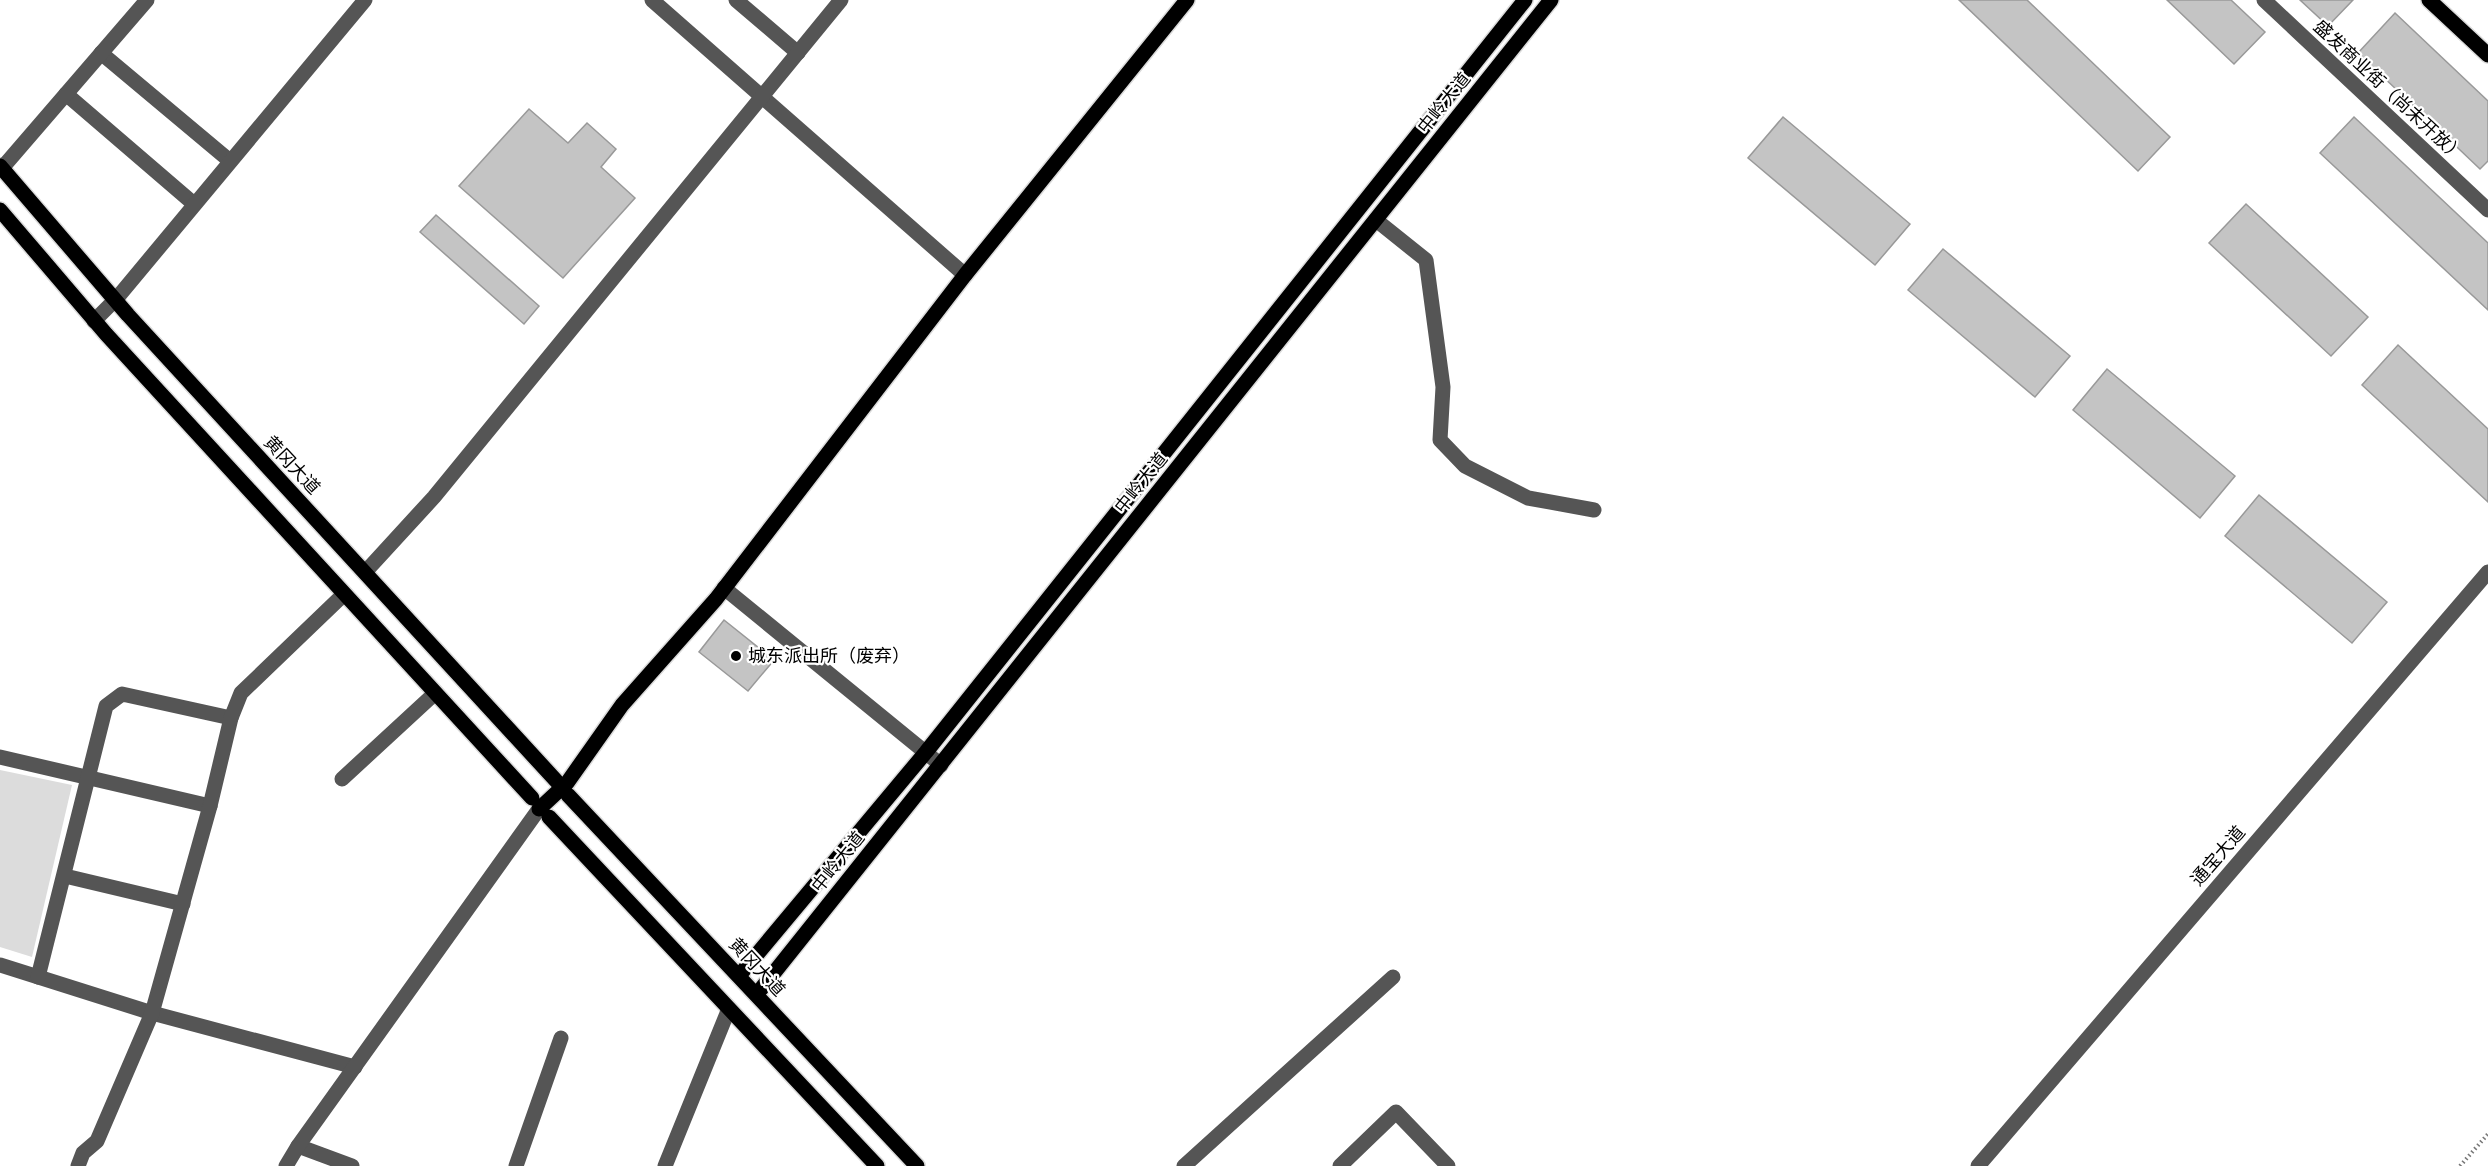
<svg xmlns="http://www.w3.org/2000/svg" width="2488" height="1166" viewBox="0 0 2488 1166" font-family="Rubik,'Noto Sans SC',sans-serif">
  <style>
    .green { fill: #dcdcdc }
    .building { fill: #c4c4c4; stroke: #999; stroke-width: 1.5 }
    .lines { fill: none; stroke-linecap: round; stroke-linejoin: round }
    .major-casing { stroke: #dbdbdb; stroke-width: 18 }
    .path { stroke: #777; stroke-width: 4; stroke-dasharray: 1.5 3; stroke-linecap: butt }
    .minor { stroke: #555; stroke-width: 15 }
    .major { stroke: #000; stroke-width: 15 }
    .poi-dot { fill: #000; stroke: #fff; stroke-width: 2 }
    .labels { text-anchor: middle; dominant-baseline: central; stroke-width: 4.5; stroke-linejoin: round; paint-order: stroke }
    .street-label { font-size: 18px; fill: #000; stroke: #fff }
    .poi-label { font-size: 18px; fill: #000; stroke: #fff; text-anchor: start }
  </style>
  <rect width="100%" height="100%" fill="#fff"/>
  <!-- green -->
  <polygon class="green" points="0,770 72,785 32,957 0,947"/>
  <!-- building -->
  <g class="building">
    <polygon points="1959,0 2027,0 2170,137 2138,171"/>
    <polygon points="2167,0 2231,0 2265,32 2234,64"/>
    <polygon points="2300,0 2353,0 2328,26"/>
    <polygon points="2395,13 2488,101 2488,161 2480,169 2358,53"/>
    <polygon points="529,109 568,143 587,123 616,149 601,167 635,198 563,278 459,186"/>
    <polygon points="1783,117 1910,224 1875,265 1748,158"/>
    <polygon points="2354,117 2488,243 2488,310 2320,153"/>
    <polygon points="2246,204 2368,317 2331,356 2209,243"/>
    <polygon points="436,215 539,306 524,324 420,232"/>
    <polygon points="1943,249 2070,356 2035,397 1908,290"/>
    <polygon points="2398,345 2488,429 2488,502 2362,385"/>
    <polygon points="2107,369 2235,476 2200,518 2073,410"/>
    <polygon points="2259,495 2387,602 2352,643 2225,536"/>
    <polygon points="724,620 774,660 748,691 699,652"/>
  </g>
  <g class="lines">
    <!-- major casing -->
    <g class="major-casing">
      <g id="major">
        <polyline points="2429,0 2488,55"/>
        <polyline points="0,166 128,315 560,785"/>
        <polyline points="0,210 106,334 532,798"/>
        <polyline points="568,795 917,1166"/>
        <polyline points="539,809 567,783 622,705 716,599 965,275 1187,0"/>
        <polyline points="549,817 877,1166"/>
        <polyline points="743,971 926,752 1525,0"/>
        <polyline points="761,989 1551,0"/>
      </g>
    </g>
    <!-- path -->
    <polyline class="path" points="2460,1166 2488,1134"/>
    <!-- minor -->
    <g class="minor">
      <polyline points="652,0 965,275"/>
      <polyline points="736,0 798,53"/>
      <polyline points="2264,0 2488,210"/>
      <polyline points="101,53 230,161"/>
      <polyline points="66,94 194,204"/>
      <polyline points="3,167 147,0"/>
      <polyline points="1376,220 1426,260 1443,387 1440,440 1465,466 1528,498 1594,510"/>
      <polyline points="94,321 117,298 365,0"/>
      <polyline points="368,569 434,497 841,0"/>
      <polyline points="724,588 941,765"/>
      <polyline points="0,757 210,806"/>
      <polyline points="342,779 432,696"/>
      <polyline points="65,876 183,904"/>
      <polyline points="0,965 152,1013 355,1067"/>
      <polyline points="38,977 106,706 122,694 231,718"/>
      <polyline points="298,1146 352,1166"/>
      <polyline points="78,1166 83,1153 97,1141 152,1013 210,806 231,718 241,693 341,597"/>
      <polyline points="286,1166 298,1146 539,809"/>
      <polyline points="516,1166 561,1038"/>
      <polyline points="665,1166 728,1011"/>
      <polyline points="1184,1166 1393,977"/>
      <polyline points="1340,1166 1396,1112 1448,1166"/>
      <polyline points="1978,1166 2488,572"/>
    </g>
    <!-- major -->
    <use href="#major" class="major"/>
  </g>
  <!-- markers -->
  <circle class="poi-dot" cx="736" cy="656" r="6"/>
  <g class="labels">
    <!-- street labels -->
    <g class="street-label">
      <text transform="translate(2389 91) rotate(43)">盛发商业街（尚未开放）</text>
      <text transform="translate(1444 103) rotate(-51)">中岭大道</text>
      <text transform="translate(292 465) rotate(47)">黄冈大道</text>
      <text transform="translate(1141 483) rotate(-51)">中岭大道</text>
      <text transform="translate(2218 856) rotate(-49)">通宝大道</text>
      <text transform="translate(838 862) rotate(-51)">中岭大道</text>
      <text transform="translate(757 967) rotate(47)">黄冈大道</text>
    </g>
    <!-- poi labels -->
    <g class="poi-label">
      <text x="748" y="656">城东派出所（废弃）</text>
    </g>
  </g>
</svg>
